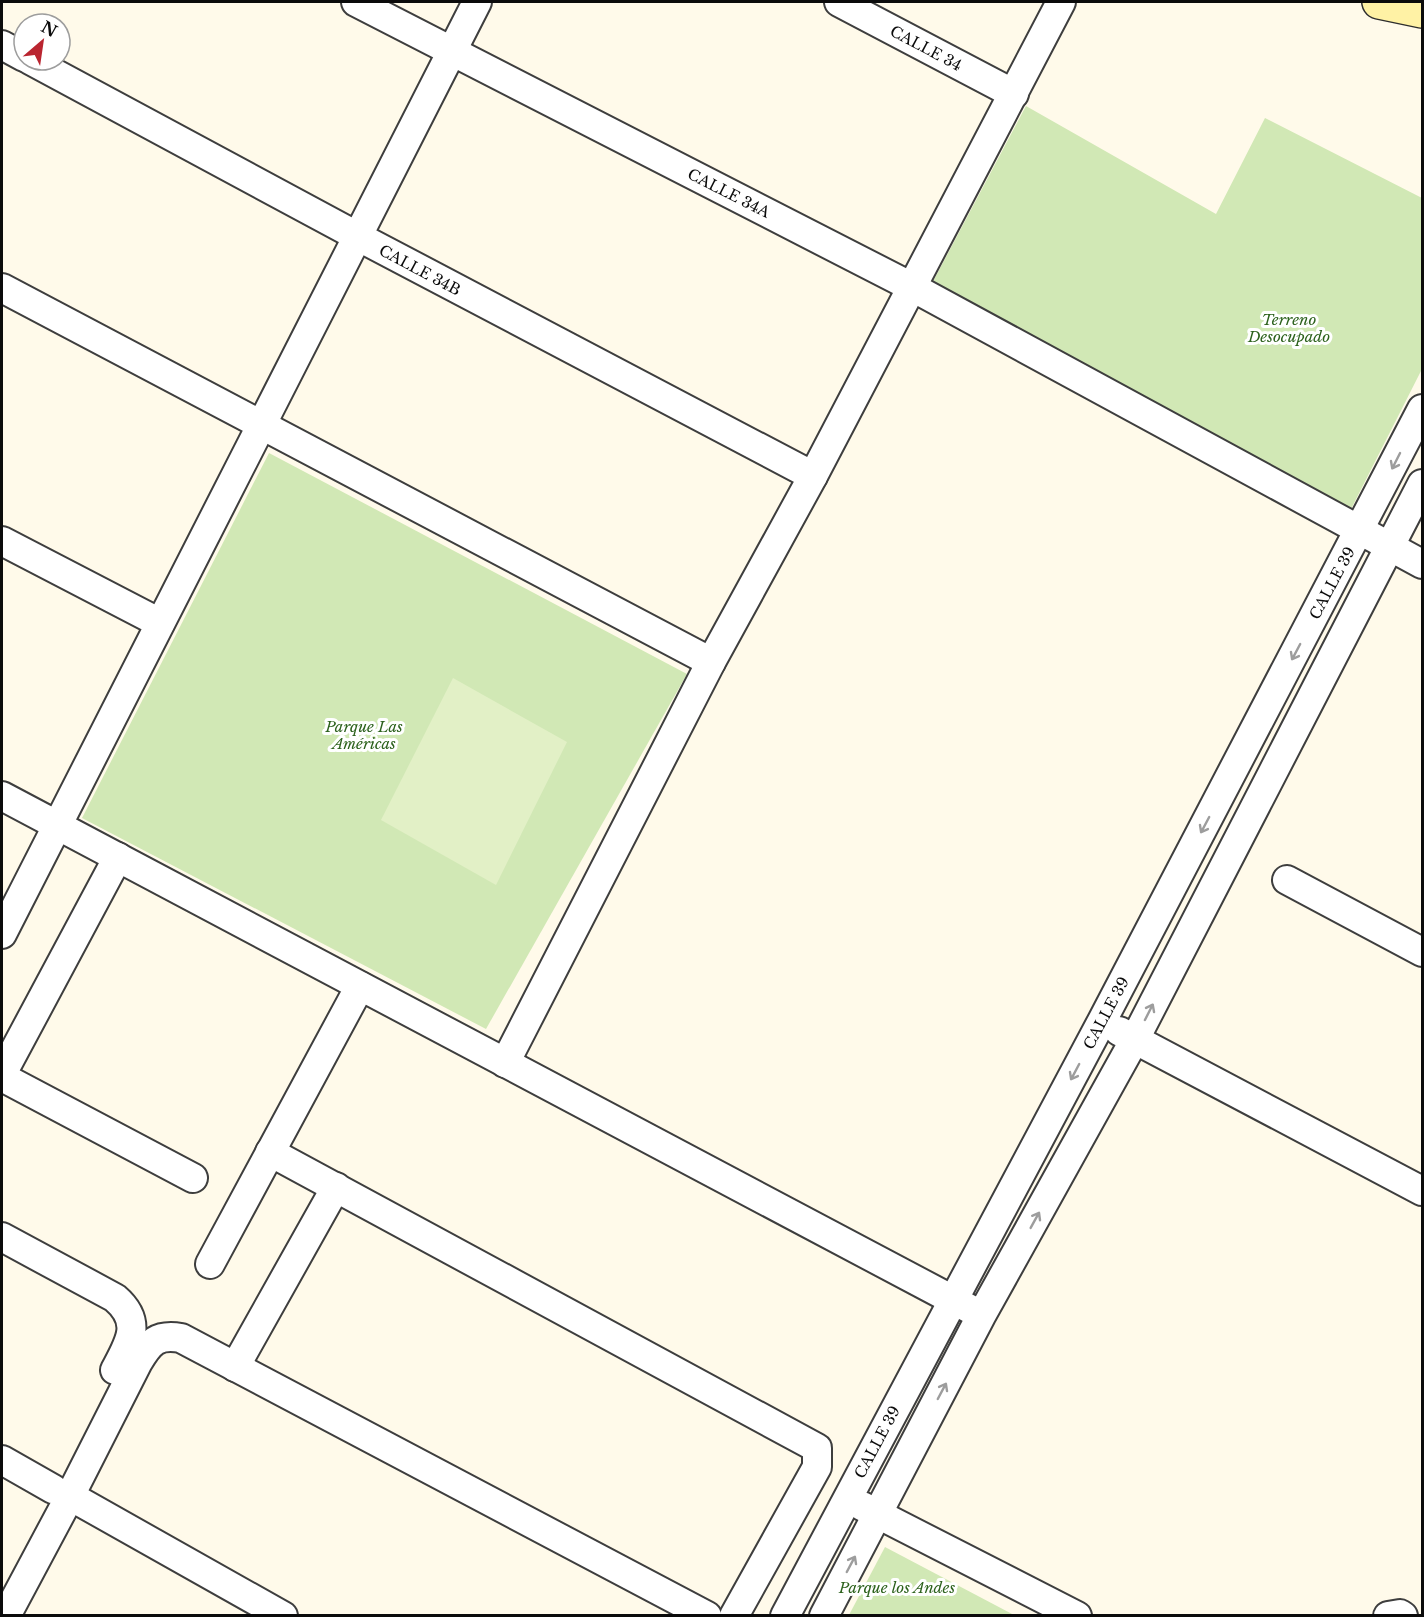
<svg xmlns="http://www.w3.org/2000/svg" width="1424" height="1617" viewBox="0 0 1424 1617" font-family="'Libre Baskerville',serif">
  <style>
    .green { fill: #d1e8b5 }
    .pitch { fill: #e2f0c6 }
    .lines { fill: none; stroke-linecap: round; stroke-linejoin: round }
    .street-casing { stroke: #3e3e3e; stroke-width: 32 }
    .secondary-casing { stroke: #2d2d2d; stroke-width: 36 }
    .street { stroke: #fff; stroke-width: 28 }
    .secondary { stroke: #fff2a5; stroke-width: 33 }
    .oneway { stroke: #9d9d9d }
    .labels { text-anchor: middle; dominant-baseline: central; stroke-width: 6; stroke-linejoin: round; paint-order: stroke }
    .street-label { font-size: 15px; fill: #0b0b0b; stroke: #fff }
    .park-label { font-size: 15px; font-style: italic; fill: #2d621d; stroke: #fff }
  </style>
  <rect width="100%" height="100%" fill="#fffaea"/>
  <!-- green -->
  <g class="green">
    <polygon points="1026,106 1216,214 1265,118 1422,198 1422,369 1349,513 929,289"/>
    <polygon points="269,453 687,674 486,1029 82,818"/>
    <polygon points="885,1547 1014,1615 849,1615"/>
  </g>
  <!-- pitch -->
  <polygon class="pitch" points="453,678 567,742 496,885 381,820"/>
  <g class="lines">
    <!-- street casing -->
    <g class="street-casing">
      <g id="street">
        <polyline points="356,2 912,287 1422,564"/>
        <polyline points="839,2 1014,94"/>
        <polyline points="2,45 24,57"/>
        <polyline points="30,60 357,236 813,476"/>
        <polyline points="2,288 711,662"/>
        <polyline points="2,541 160,623"/>
        <polyline points="2,796 970,1309"/>
        <polyline points="1287,880 1422,952"/>
        <polyline points="2,934 477,2"/>
        <polyline points="1119,1031 1422,1191"/>
        <polyline points="505,1063 711,662 813,476 1061,2"/>
        <polyline points="2,1074 118,857"/>
        <polyline points="2,1077 193,1178"/>
        <polyline points="270,1152 817,1448 817,1467 734,1616"/>
        <path d="M2,1237L115,1298C143,1322 130,1342 115,1370"/>
        <polyline points="210,1264 360,986"/>
        <polyline points="235,1367 336,1187"/>
        <polyline points="2,1460 53,1489"/>
        <polyline points="70,1496 283,1616"/>
        <polyline points="862,1506 1077,1616"/>
        <path d="M6,1616L70,1496L138,1362C150,1342 157,1334 181,1338L707,1616"/>
        <polyline points="785,1616 1102,1021 1422,409"/>
        <polyline points="824,1616 981,1316 1135,1039 1422,484"/>
        <polyline points="1388,1616 1400,1614 1403,1616"/>
      </g>
    </g>
    <!-- secondary casing -->
    <g class="secondary-casing">
      <polyline id="secondary" points="1379,2 1422,11"/>
    </g>
    <!-- street -->
    <use href="#street" class="street"/>
    <!-- secondary -->
    <use href="#secondary" class="secondary"/>
  </g>
  <!-- one-way arrows -->
  <defs><path id="oneway-shaft" d="M-6 0H5M1.5-3L5.5 0L1.5 3" fill="none" stroke-width="1.6" stroke-linecap="round" stroke-linejoin="round" transform="scale(1.5)"/></defs>
  <g class="oneway">
    <use href="#oneway-shaft" transform="translate(1396 461) rotate(117)"/>
    <use href="#oneway-shaft" transform="translate(1296 652) rotate(118)"/>
    <use href="#oneway-shaft" transform="translate(1205 825) rotate(118)"/>
    <use href="#oneway-shaft" transform="translate(1149 1012) rotate(-63)"/>
    <use href="#oneway-shaft" transform="translate(1075 1072) rotate(118)"/>
    <use href="#oneway-shaft" transform="translate(1035 1220) rotate(-61)"/>
    <use href="#oneway-shaft" transform="translate(942 1391) rotate(-62)"/>
    <use href="#oneway-shaft" transform="translate(851 1564) rotate(-62)"/>
  </g>
  <g class="labels">
    <!-- street labels -->
    <g class="street-label">
      <text transform="translate(926 48) rotate(28)">CALLE 34</text>
      <text transform="translate(729 193) rotate(27)">CALLE 34A</text>
      <text transform="translate(420 270) rotate(28)">CALLE 34B</text>
      <text transform="translate(1332 583) rotate(-62)">CALLE 39</text>
      <text transform="translate(1106 1013) rotate(-62)">CALLE 39</text>
      <text transform="translate(877 1442) rotate(-62)">CALLE 39</text>
    </g>
    <!-- park labels -->
    <g class="park-label">
      <text x="1289" y="319">Terreno<tspan x="1289" dy="17">Desocupado</tspan></text>
      <text x="364" y="726">Parque Las<tspan x="364" dy="17">Américas</tspan></text>
      <text x="897" y="1587">Parque los Andes</text>
    </g>
  </g>
  <!-- border -->
  <rect width="1424" height="1617" fill="none" stroke="#0b0b0b" stroke-width="6"/>
  <!-- north arrow -->
  <g transform="translate(42 42) rotate(29)"><circle r="28" fill="#ffffff" stroke="#9d9d9d" stroke-width="1.5"/>
  <path d="M0-4.5L10 22L0 15L-10 22Z" fill="#ba2530"/>
  <text y="-9" font-size="16" font-weight="bold" text-anchor="middle" fill="#0b0b0b">N</text>
  </g>
</svg>
